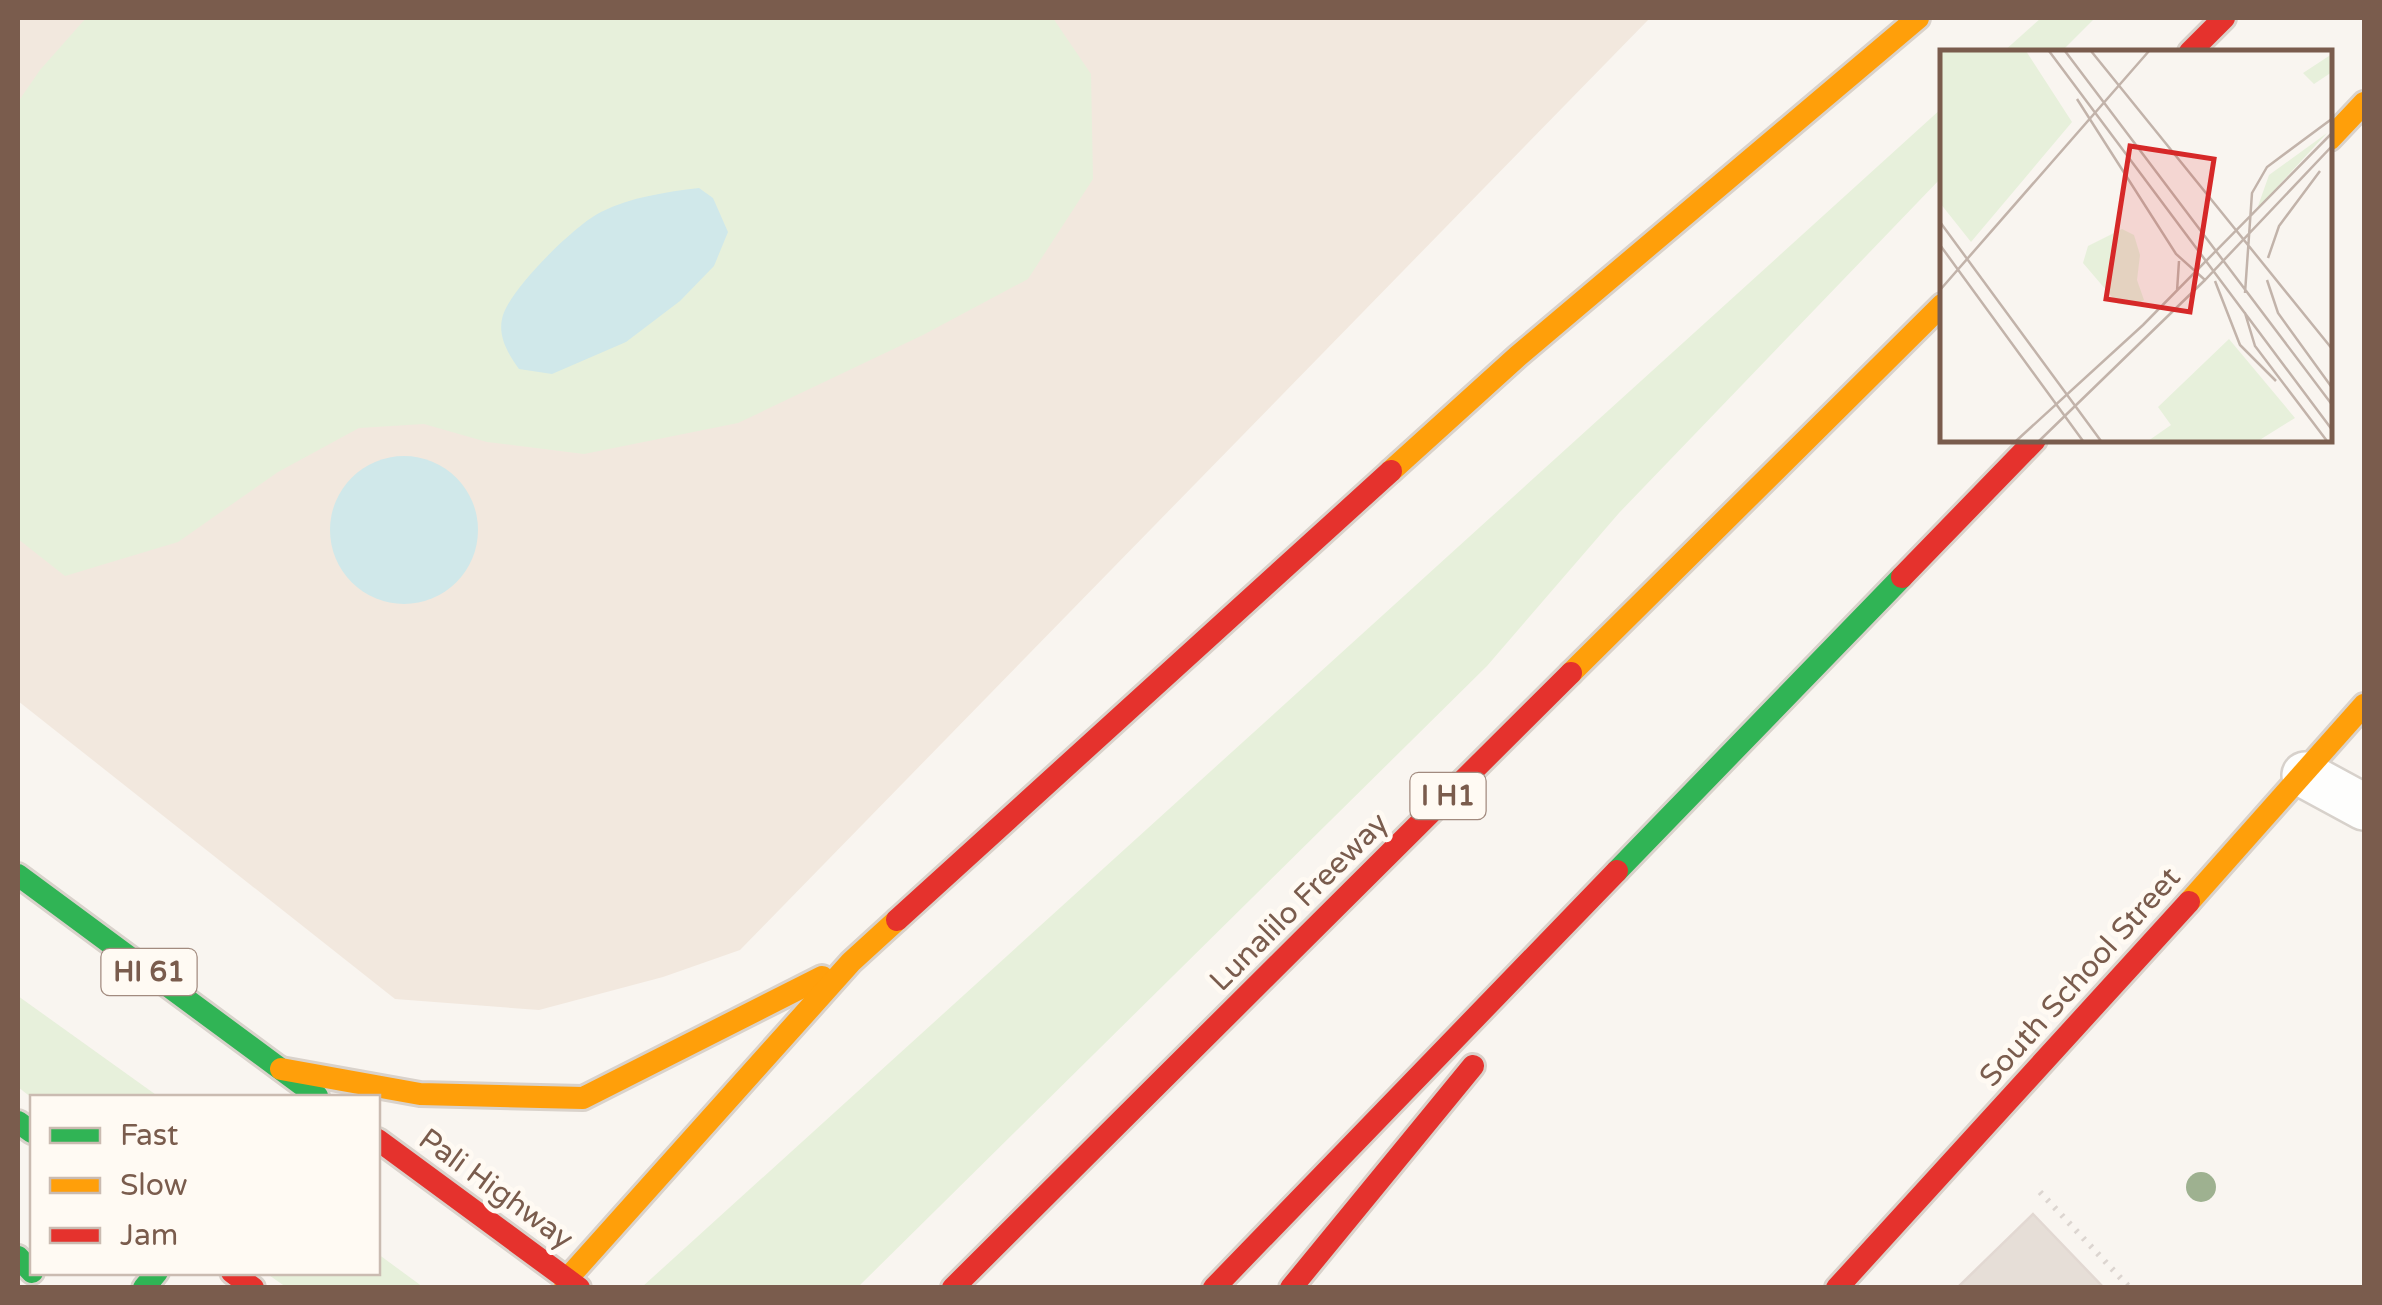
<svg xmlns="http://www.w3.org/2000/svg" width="2382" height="1305" viewBox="0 0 2382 1305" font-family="'Varela Round',sans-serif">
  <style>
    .residential { fill: #f2e8de }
    .green { fill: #e7f0db }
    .water { fill: #d0e8ea }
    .building { fill: #e6ded7; stroke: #e2d8d2; stroke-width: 2.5 }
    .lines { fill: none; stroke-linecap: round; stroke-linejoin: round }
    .lane-casing { stroke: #d7d1cb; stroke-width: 50 }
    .fast-casing { stroke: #d9d2cb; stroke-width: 28 }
    .slow-casing { stroke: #d9d2cb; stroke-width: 28 }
    .jam-casing { stroke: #d9d2cb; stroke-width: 28 }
    .path { stroke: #dcd5d0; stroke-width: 6; stroke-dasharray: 2.5 8; stroke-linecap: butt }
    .lane { stroke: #fefefd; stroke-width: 45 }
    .fast { stroke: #30b455; stroke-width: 22 }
    .slow { stroke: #ff9f0a; stroke-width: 22 }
    .jam { stroke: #e5322d; stroke-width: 22 }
    .tree { fill: #9eb190 }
    .labels { text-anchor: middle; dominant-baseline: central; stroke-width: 10; stroke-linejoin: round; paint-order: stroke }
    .shield { fill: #fffaf3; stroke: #a28b7f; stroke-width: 2.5 }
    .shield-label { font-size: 28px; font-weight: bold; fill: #7a5c4d }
    .street-label { font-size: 30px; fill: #7a5c4d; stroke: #fffaf3 }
    .inset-road { fill: none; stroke: #c2b3aa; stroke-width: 2.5 }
    .view { fill: #d62828; fill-opacity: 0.15; stroke: #d62828; stroke-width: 5 }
    .inset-edge { fill: none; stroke: #7a5c4d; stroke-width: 5 }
  </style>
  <rect width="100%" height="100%" fill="#f9f5f0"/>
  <!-- residential -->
  <polygon class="residential" points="18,18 1650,18 740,950 663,977 539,1010 395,999 18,701"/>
  <!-- green -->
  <g class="green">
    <polygon points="86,18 1053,18 1091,74 1093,179 1028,279 923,335 738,423 584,454 487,442 424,424 359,428 278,472 178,542 65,576 18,539 18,102 40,70"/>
    <polygon points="2041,18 2095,18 2061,52 2003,52"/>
    <polygon points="1942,108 1942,177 1619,513 1487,666 858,1287 642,1287"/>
    <polygon points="18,996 159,1097 32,1098 18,1087"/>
    <polygon points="378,1254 423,1287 286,1287 266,1273 378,1272"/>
  </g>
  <!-- water -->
  <g class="water">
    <path d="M699,188L713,198L728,232L714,266L680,301L626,342L552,374L519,369C509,355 498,338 502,319C507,291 576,224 601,212C631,197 666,192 699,188Z"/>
    <circle cx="404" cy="530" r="74"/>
  </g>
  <!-- building -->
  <polygon class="building" points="2033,1214 2104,1288 1957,1288"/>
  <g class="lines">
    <!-- lane casing -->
    <g class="lane-casing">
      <polyline id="lane" points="2305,775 2364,807"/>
    </g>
    <!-- fast casing -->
    <g class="fast-casing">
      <g id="fast">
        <polyline points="1617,871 1902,577"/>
        <polyline points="18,875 317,1096"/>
        <polyline points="18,1122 32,1132"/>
        <polyline points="18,1257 32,1272"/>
        <polyline points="144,1288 157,1272"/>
      </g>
    </g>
    <!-- slow casing -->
    <g class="slow-casing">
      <g id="slow">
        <polyline points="2330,139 2364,103"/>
        <polyline points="1391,471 1518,356 1918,18"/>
        <polyline points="1571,673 1942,305"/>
        <polyline points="2189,902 2364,705"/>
        <polyline points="281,1069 420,1094 583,1098 822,977"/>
        <polyline points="565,1288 567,1279 851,962 897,920"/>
      </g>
    </g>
    <!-- jam casing -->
    <g class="jam-casing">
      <g id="jam">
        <polyline points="2190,52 2224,18"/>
        <polyline points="1902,577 2035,440"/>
        <polyline points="897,920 1391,471"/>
        <polyline points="378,1140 579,1288"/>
        <polyline points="232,1272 253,1288"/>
        <polyline points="953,1288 1571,673"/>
        <polyline points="1214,1288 1617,871"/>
        <polyline points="1291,1288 1473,1066"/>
        <polyline points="1837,1288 2189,902"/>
      </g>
    </g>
    <!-- path -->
    <polyline class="path" points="2040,1192 2130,1288"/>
    <!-- lane -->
    <use href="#lane" class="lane"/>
    <!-- fast -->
    <use href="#fast" class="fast"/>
    <!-- slow -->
    <use href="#slow" class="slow"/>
    <!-- jam -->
    <use href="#jam" class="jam"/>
  </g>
  <!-- trees -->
  <circle class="tree" cx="2201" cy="1187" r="15"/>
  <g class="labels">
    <!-- shield labels -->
    <g class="shield">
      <rect x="1410.5" y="773" width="75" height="46" rx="8"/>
      <rect x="101.5" y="949" width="95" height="46" rx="8"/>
    </g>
    <g class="shield-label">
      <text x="1448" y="796">I H1</text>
      <text x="149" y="972">HI 61</text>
    </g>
    <!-- street labels -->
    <g class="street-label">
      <text transform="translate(1299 902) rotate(-45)">Lunalilo Freeway</text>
      <text transform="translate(2080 977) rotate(-48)">South School Street</text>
      <text transform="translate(496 1189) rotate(36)">Pali Highway</text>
    </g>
  </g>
  <!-- overview -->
  <g transform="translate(1940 50)">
    <rect width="392" height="392" fill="#f9f5f0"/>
    <path d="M0,1H86L132,72L31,192L0,153ZM392,4V22L374,34L363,23ZM387,83L317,159L329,125ZM182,179L194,185L200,205L197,230L204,250L195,256L178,254L143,213L148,196ZM289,289L355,368L318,391H208L231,375L218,357Z" fill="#e7f0db"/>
    <path class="inset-road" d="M109,1L393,381M125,1L393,356M151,1L393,300M137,49L236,204L265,230L393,95M0,172L161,391M0,195L143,391M328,208L339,176L380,121M327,230L338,263L393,339M275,231L300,295L336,331M0,240L209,1M237,241L239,211M305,243L312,143L327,117L393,68M305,263L315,296L387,391M76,391L203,275L393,82M99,391L265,230"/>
    <path class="view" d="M190,96L274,109L250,262L166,249Z"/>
    <rect width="392" height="392" class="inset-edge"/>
  </g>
  <!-- border -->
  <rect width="2382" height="1305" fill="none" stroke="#7a5c4d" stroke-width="40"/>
  <!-- legend -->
  <rect x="30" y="1095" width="350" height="180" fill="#fffaf3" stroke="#cabbb1" stroke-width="2.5"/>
  <rect x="50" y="1128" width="50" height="15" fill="#30b455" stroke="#cabbb1" stroke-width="2.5"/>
  <text x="120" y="1145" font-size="30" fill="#7a5c4d">Fast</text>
  <rect x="50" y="1178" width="50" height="15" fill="#ff9f0a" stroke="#cabbb1" stroke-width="2.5"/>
  <text x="120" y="1195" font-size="30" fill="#7a5c4d">Slow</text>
  <rect x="50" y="1228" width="50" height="15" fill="#e5322d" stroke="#cabbb1" stroke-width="2.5"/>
  <text x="120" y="1245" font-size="30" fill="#7a5c4d">Jam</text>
</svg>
